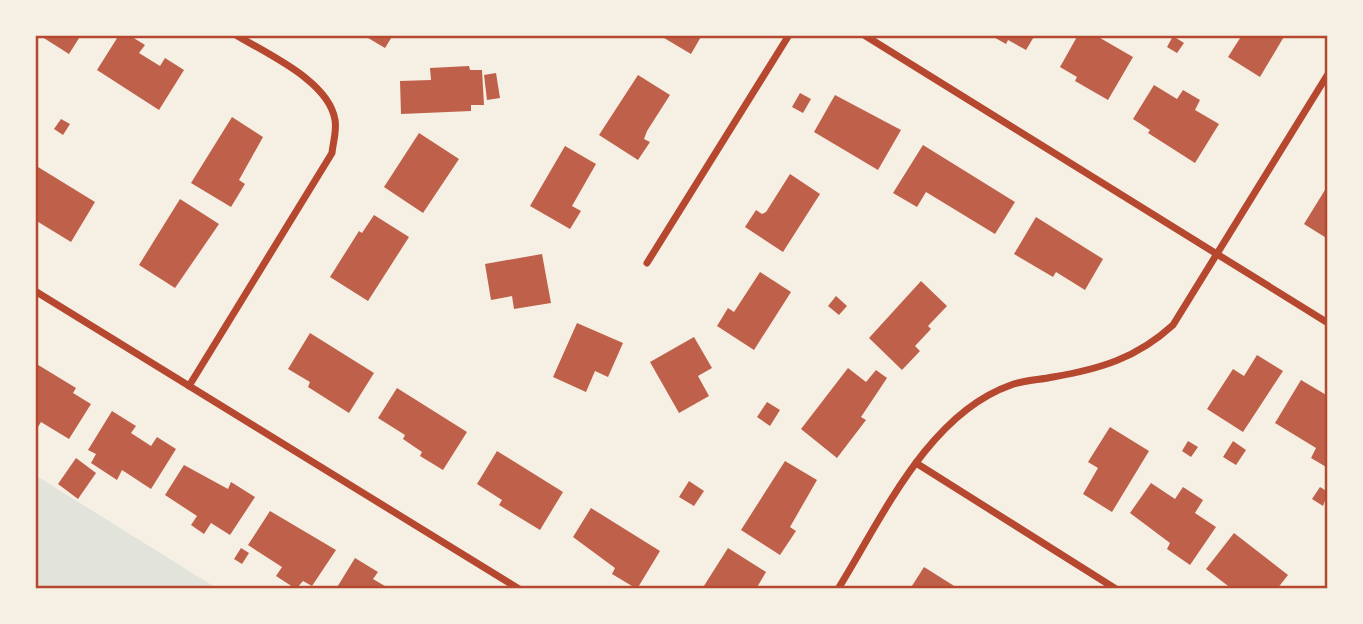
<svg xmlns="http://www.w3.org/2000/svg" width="1363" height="624" viewBox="0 0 1363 624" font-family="Helvetica,sans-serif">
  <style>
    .green { fill: #e2e4dc }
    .building { fill: #bf614a }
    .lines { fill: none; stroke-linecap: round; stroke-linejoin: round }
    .minor { stroke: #b5482f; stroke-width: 7 }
    .neatline { fill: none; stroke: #b5482f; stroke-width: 2.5 }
  </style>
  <rect width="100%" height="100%" fill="#f6efe4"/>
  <!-- green -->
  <polygon class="green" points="35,475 218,589 35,589"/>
  <!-- building -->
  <g class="building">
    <polygon points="39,35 81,35 69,54"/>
    <polygon points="119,35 129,35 145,45 139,53 160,66 165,58 184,70 159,110 97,70"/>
    <polygon points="363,35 393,35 385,48"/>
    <polygon points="659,35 702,35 691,54"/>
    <polygon points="990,35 1035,35 1026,50 1008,40 1006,44"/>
    <polygon points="1078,35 1086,38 1095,35 1133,57 1108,100 1075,81 1077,77 1060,67"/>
    <polygon points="1242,35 1285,35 1260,77 1228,57"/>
    <polygon points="1173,36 1184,43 1177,53 1167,47"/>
    <polygon points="469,66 470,70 482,70 484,105 471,105 471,111 401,114 400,81 431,80 430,68"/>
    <polygon points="496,73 500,98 487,100 484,75"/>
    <polygon points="638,75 670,95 647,131 644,139 650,142 638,160 599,135"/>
    <polygon points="1154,85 1177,99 1183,90 1200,100 1195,110 1219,124 1195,163 1148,133 1150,130 1133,119"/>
    <polygon points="800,93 811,99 803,113 792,107"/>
    <polygon points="835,95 901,130 878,170 814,132"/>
    <polygon points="232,117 263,137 239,180 245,184 231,207 191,183"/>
    <polygon points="61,119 70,124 63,135 54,129"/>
    <polygon points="419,133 459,159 423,213 384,187"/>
    <polygon points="923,145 1015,202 995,234 926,192 917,207 893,193"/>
    <polygon points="565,146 596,164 572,206 581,211 570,229 530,206"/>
    <polygon points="38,167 95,202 71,242 35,220 35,172"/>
    <polygon points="790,174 820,194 783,252 745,227 756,210 762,214 766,212"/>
    <polygon points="1328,185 1328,239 1304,224"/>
    <polygon points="180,199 219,224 175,288 139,265"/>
    <polygon points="374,215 409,237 368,301 330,277 359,231 362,233"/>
    <polygon points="1036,217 1103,259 1085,290 1056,272 1053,277 1014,254"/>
    <polygon points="542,254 551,303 514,309 512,296 491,300 485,264"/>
    <polygon points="760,272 791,292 754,350 717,326 728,308 734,312"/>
    <polygon points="921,281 947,306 928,326 931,329 915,346 920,351 902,370 869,338"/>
    <polygon points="836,296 847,306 839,315 828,306"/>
    <polygon points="577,323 623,343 608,377 595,371 586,392 553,377"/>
    <polygon points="310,333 374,373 349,413 308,387 310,382 288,369"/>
    <polygon points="694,337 712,368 698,376 709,396 679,413 650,362"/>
    <polygon points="1257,355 1283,371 1243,432 1207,409 1233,369 1244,376"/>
    <polygon points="35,363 76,388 73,393 91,404 69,439 41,422 35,432"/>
    <polygon points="848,368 866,382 876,370 887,378 861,417 866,420 837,458 801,429"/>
    <polygon points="1301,380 1328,396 1328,468 1311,458 1316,448 1275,423"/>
    <polygon points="397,388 467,432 443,470 420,456 422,452 403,439 405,435 378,418"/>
    <polygon points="767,402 780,410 770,426 757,417"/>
    <polygon points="112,411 136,426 131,433 151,446 157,437 176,449 151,489 122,470 117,480 91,463 96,454 88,450"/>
    <polygon points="1110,427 1149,451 1112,512 1083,494 1098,468 1088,462"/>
    <polygon points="1188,441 1198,447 1191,457 1182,451"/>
    <polygon points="1233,441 1246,450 1236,465 1223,457"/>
    <polygon points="497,451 563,492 540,530 499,505 502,500 477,484"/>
    <polygon points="76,458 96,473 78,499 58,484"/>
    <polygon points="785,461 817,480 790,527 796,531 780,555 741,530"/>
    <polygon points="184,465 228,489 231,482 255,497 230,535 211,523 204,534 191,525 197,516 165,495"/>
    <polygon points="689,481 704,491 694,506 679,497"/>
    <polygon points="1151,483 1175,499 1183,487 1203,500 1195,513 1216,527 1190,565 1167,549 1170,543 1130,513"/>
    <polygon points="1320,487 1328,492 1323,506 1312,499"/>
    <polygon points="591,508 660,551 637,589 612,574 615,568 573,537"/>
    <polygon points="270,511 336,550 312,586 303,581 296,589 276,576 282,567 248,545"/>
    <polygon points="1234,533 1288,575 1277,589 1232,589 1206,569"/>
    <polygon points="241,548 249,553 242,564 234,559"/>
    <polygon points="728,548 766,572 756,589 702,589"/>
    <polygon points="355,558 378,572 373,579 390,589 336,589"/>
    <polygon points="924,567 959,589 910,589"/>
  </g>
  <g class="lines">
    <!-- minor -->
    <g class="minor">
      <polyline points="864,35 1328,323"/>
      <polyline points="647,263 789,35"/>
      <polyline points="35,291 519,589"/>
      <path d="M189,386L332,153C333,143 337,130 335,120C329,81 267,54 236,35"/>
      <polyline points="916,463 1116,589"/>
      <path d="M838,589C882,518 928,414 1011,385C1024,380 1040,380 1053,377C1100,369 1137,358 1173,325L1328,74"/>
    </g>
  </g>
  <!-- border -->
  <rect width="1363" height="624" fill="none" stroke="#f6efe4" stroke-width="74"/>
  <rect x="37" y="37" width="1289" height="550" class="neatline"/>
</svg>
